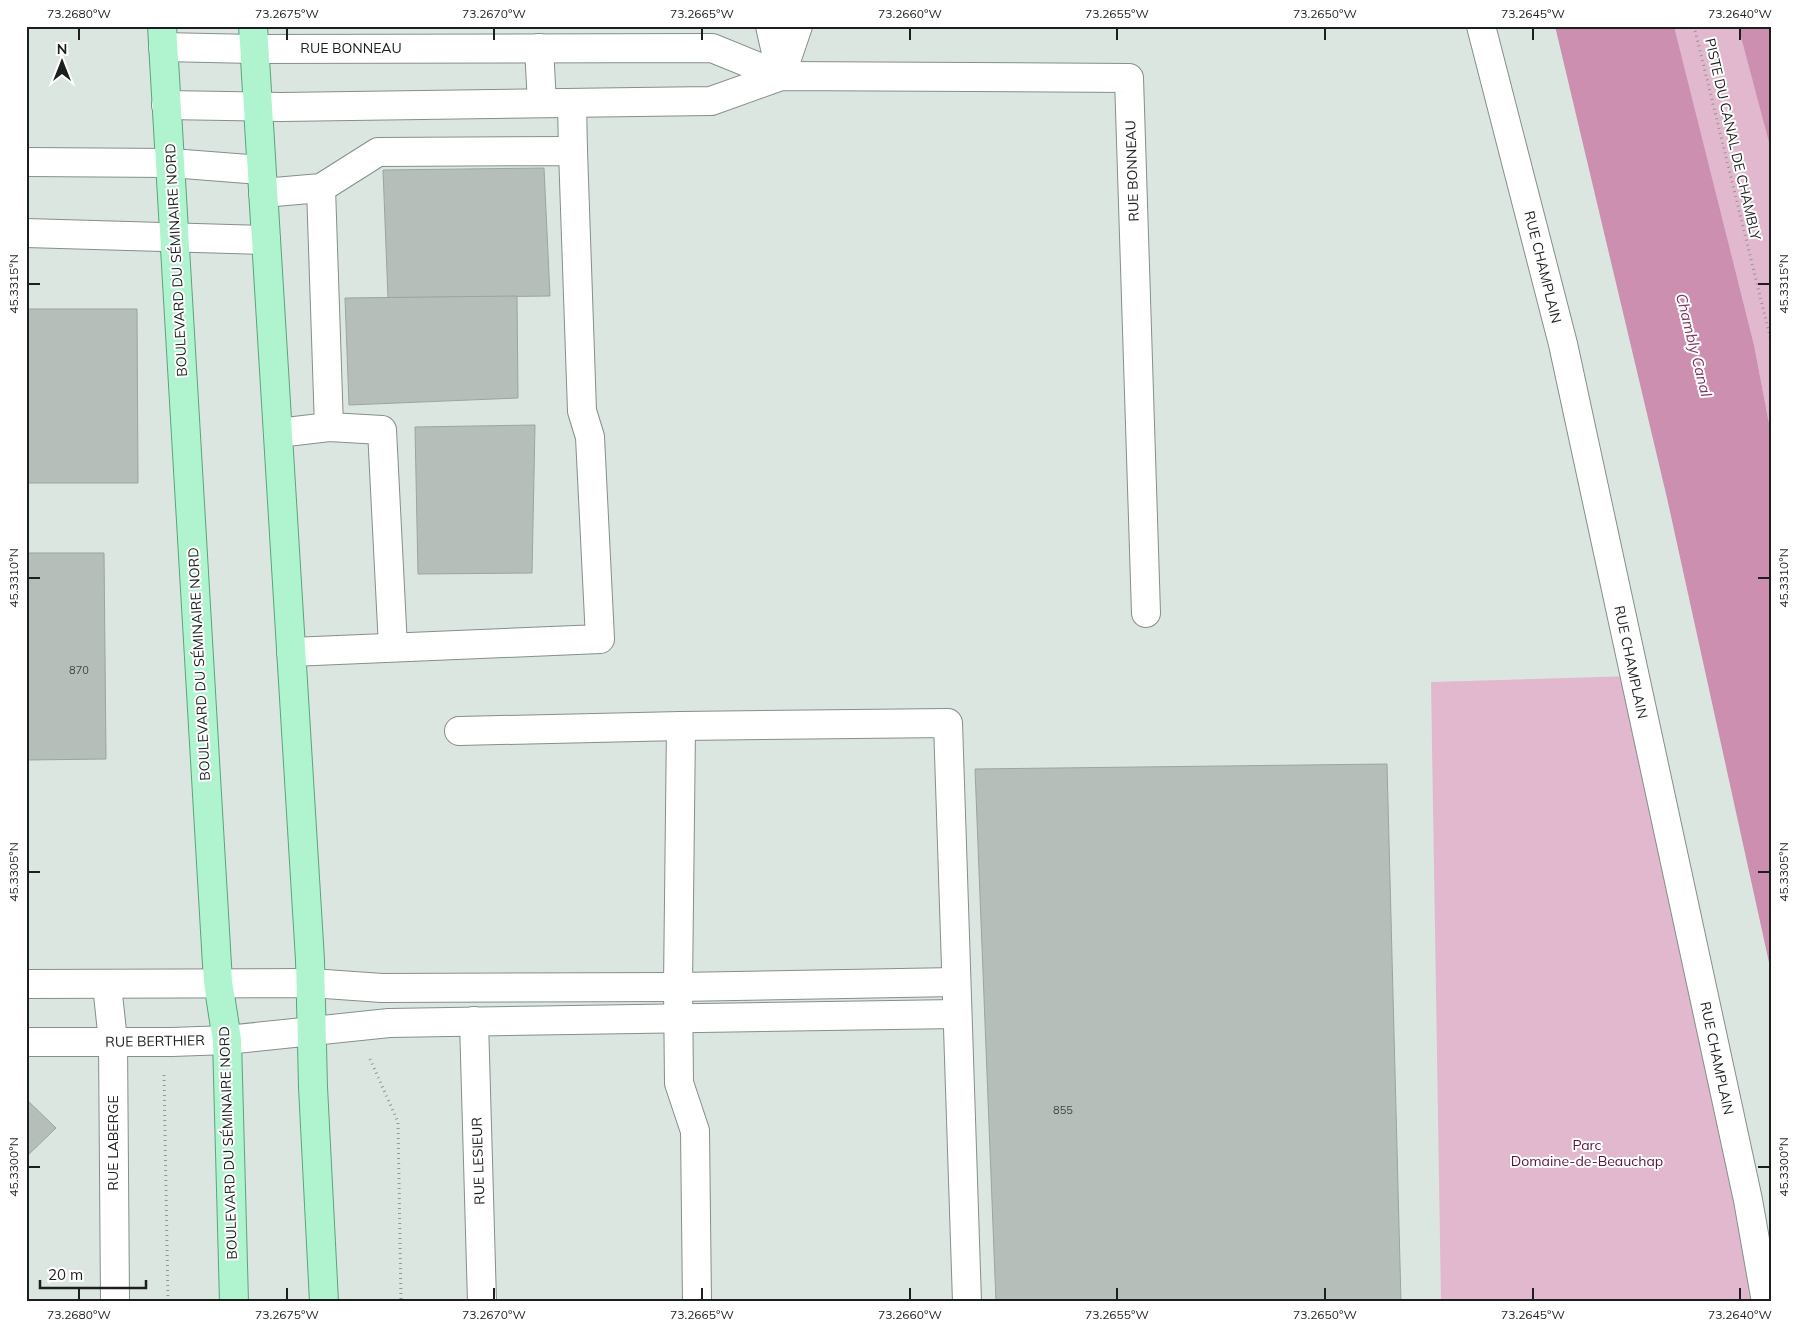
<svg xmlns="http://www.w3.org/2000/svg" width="1798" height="1328" viewBox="0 0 1798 1328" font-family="Mulish,sans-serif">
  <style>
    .green { fill: #e1b8cd }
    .water { fill: #cd8fb0 }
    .building { fill: #b5beb8; stroke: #9ba59e }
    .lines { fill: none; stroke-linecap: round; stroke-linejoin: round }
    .minor-casing { stroke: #868f89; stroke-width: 30 }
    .major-casing { stroke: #59a57b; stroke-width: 30 }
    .path { stroke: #919893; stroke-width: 3; stroke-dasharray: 1 4; stroke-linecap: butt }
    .minor { stroke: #fff; stroke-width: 28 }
    .major { stroke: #aff4ce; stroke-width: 28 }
    .ticks { fill: none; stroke: #1c1f1d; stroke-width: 2 }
    .labels { text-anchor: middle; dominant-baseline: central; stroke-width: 4; stroke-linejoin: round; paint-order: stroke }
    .number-label { font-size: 11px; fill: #424744 }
    .street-label { font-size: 14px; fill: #1c1f1d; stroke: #fff }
    .park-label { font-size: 14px; fill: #59103f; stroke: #fff }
    .water-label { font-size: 15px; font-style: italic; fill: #833864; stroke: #fff }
    .neatline { fill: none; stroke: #1c1f1d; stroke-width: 2 }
    .ticks-label { font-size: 12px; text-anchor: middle; fill: #1c1f1d }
  </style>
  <rect width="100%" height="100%" fill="#dce6e0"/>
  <!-- green -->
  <g class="green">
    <polygon points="1674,26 1738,26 1772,151 1772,439 1754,345"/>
    <polygon points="1634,676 1766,1302 1441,1302 1431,682"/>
  </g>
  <!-- water -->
  <g class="water">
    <polygon points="1555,26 1674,26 1754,345 1772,439 1772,976 1667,498"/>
    <polygon points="1738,26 1772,26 1772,151 1769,142"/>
  </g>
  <!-- building -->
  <g class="building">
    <polygon points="544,168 550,296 388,298 383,170"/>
    <polygon points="517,296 518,398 349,405 345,298"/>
    <polygon points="26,309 137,309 138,483 26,483"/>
    <polygon points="535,425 532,573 418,574 415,427"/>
    <polygon points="26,553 104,553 106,759 26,760"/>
    <polygon points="1387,764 1401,1302 996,1302 975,769"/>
    <polygon points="26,1099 56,1128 26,1157"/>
  </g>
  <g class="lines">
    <!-- minor casing -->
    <g class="minor-casing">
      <g id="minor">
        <polyline points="770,26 781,75"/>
        <polyline points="1481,26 1563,344 1748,1200 1766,1302"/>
        <polyline points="163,47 254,49 712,48 781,76"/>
        <polyline points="539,48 542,103"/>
        <polyline points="781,76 798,26"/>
        <polyline points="572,103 573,151"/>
        <polyline points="166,105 281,107 711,101 781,76 1129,78 1146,613"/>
        <polyline points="26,162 171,163 261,170"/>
        <polyline points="321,188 329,427"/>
        <polyline points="263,193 321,188 378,152 573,151 582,411 590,437 600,639 291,652"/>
        <polyline points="26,233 266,240"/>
        <polyline points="278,433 329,427 382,430 393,647"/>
        <polyline points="681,726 678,987 679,1083 695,1131 697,1302"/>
        <polyline points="459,731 681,726 948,723 967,1302"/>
        <polyline points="26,984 311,983 382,988 678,987 956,982"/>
        <polyline points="107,985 113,1041 115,1302"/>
        <polyline points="474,1021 482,1302"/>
        <polyline points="26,1042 172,1042 227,1040 389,1023 957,1014"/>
      </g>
    </g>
    <!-- major casing -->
    <g class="major-casing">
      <g id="major">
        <polyline points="162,26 218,982 227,1040 234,1302"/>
        <polyline points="253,26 310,960 313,1087 324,1302"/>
      </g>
    </g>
    <!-- path -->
    <g class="path">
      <polyline points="1694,26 1772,345"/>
      <polyline points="370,1059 398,1122 401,1302"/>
      <polyline points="164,1075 168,1302"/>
    </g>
    <!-- minor -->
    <use href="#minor" class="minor"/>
    <!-- major -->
    <use href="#major" class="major"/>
  </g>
  <!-- ticks -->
  <path class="ticks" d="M79,28V40M287,28V40M494,28V40M702,28V40M910,28V40M1117,28V40M1325,28V40M1533,28V40M1740,28V40M28,284H40M1758,284H1770M28,578H40M1758,578H1770M28,872H40M1758,872H1770M28,1167H40M1758,1167H1770M79,1288V1300M287,1288V1300M494,1288V1300M702,1288V1300M910,1288V1300M1117,1288V1300M1325,1288V1300M1533,1288V1300M1740,1288V1300"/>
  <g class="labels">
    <!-- number labels -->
    <g class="number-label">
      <text x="79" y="670">870</text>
      <text x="1063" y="1110">855</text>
    </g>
    <!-- street labels -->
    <g class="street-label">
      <text x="351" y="48">RUE BONNEAU</text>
      <text transform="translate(1733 139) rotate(77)">PISTE DU CANAL DE CHAMBLY</text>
      <text transform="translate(1132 171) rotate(-92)">RUE BONNEAU</text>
      <text transform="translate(176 260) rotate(-93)">BOULEVARD DU SÉMINAIRE NORD</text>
      <text transform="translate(1543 267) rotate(76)">RUE CHAMPLAIN</text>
      <text transform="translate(1631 662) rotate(78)">RUE CHAMPLAIN</text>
      <text transform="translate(199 664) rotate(-93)">BOULEVARD DU SÉMINAIRE NORD</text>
      <text transform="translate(155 1041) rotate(-1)">RUE BERTHIER</text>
      <text transform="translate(1717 1058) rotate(78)">RUE CHAMPLAIN</text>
      <text transform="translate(113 1143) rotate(-90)">RUE LABERGE</text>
      <text transform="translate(228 1143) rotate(-92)">BOULEVARD DU SÉMINAIRE NORD</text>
      <text transform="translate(478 1161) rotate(-92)">RUE LESIEUR</text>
    </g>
    <!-- park labels -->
    <g class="park-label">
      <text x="1587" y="1145">Parc<tspan x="1587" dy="16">Domaine-de-Beauchap</tspan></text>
    </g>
    <!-- water labels -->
    <g class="water-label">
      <text transform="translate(1694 345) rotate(76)">Chambly Canal</text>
    </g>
  </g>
  <!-- border -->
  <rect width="1798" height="1328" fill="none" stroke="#ffffff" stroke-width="55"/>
  <!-- north arrow -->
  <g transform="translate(62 62)" stroke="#ffffff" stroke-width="4" paint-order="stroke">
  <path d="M0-4L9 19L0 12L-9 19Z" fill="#1c1f1d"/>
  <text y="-8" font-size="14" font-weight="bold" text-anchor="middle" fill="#1c1f1d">N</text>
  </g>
  <!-- scale -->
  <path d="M40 1280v8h106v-8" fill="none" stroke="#1c1f1d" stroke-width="2.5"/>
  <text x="48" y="1280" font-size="15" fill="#1c1f1d" stroke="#ffffff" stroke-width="4" paint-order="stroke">20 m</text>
  <rect x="28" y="28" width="1742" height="1272" class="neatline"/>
  <g class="ticks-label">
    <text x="79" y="18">73.2680°W</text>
    <text x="287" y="18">73.2675°W</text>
    <text x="494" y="18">73.2670°W</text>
    <text x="702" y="18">73.2665°W</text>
    <text x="910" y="18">73.2660°W</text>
    <text x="1117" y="18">73.2655°W</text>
    <text x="1325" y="18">73.2650°W</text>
    <text x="1533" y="18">73.2645°W</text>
    <text x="1740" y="18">73.2640°W</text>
    <text transform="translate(14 284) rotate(-90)" y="4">45.3315°N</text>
    <text transform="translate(1784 284) rotate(-90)" y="4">45.3315°N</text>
    <text transform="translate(14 578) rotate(-90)" y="4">45.3310°N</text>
    <text transform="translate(1784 578) rotate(-90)" y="4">45.3310°N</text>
    <text transform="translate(14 872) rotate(-90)" y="4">45.3305°N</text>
    <text transform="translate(1784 872) rotate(-90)" y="4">45.3305°N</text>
    <text transform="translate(14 1167) rotate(-90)" y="4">45.3300°N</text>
    <text transform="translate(1784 1167) rotate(-90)" y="4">45.3300°N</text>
    <text x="79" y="1319">73.2680°W</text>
    <text x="287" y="1319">73.2675°W</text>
    <text x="494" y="1319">73.2670°W</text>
    <text x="702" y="1319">73.2665°W</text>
    <text x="910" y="1319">73.2660°W</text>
    <text x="1117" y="1319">73.2655°W</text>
    <text x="1325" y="1319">73.2650°W</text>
    <text x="1533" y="1319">73.2645°W</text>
    <text x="1740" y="1319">73.2640°W</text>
  </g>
</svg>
